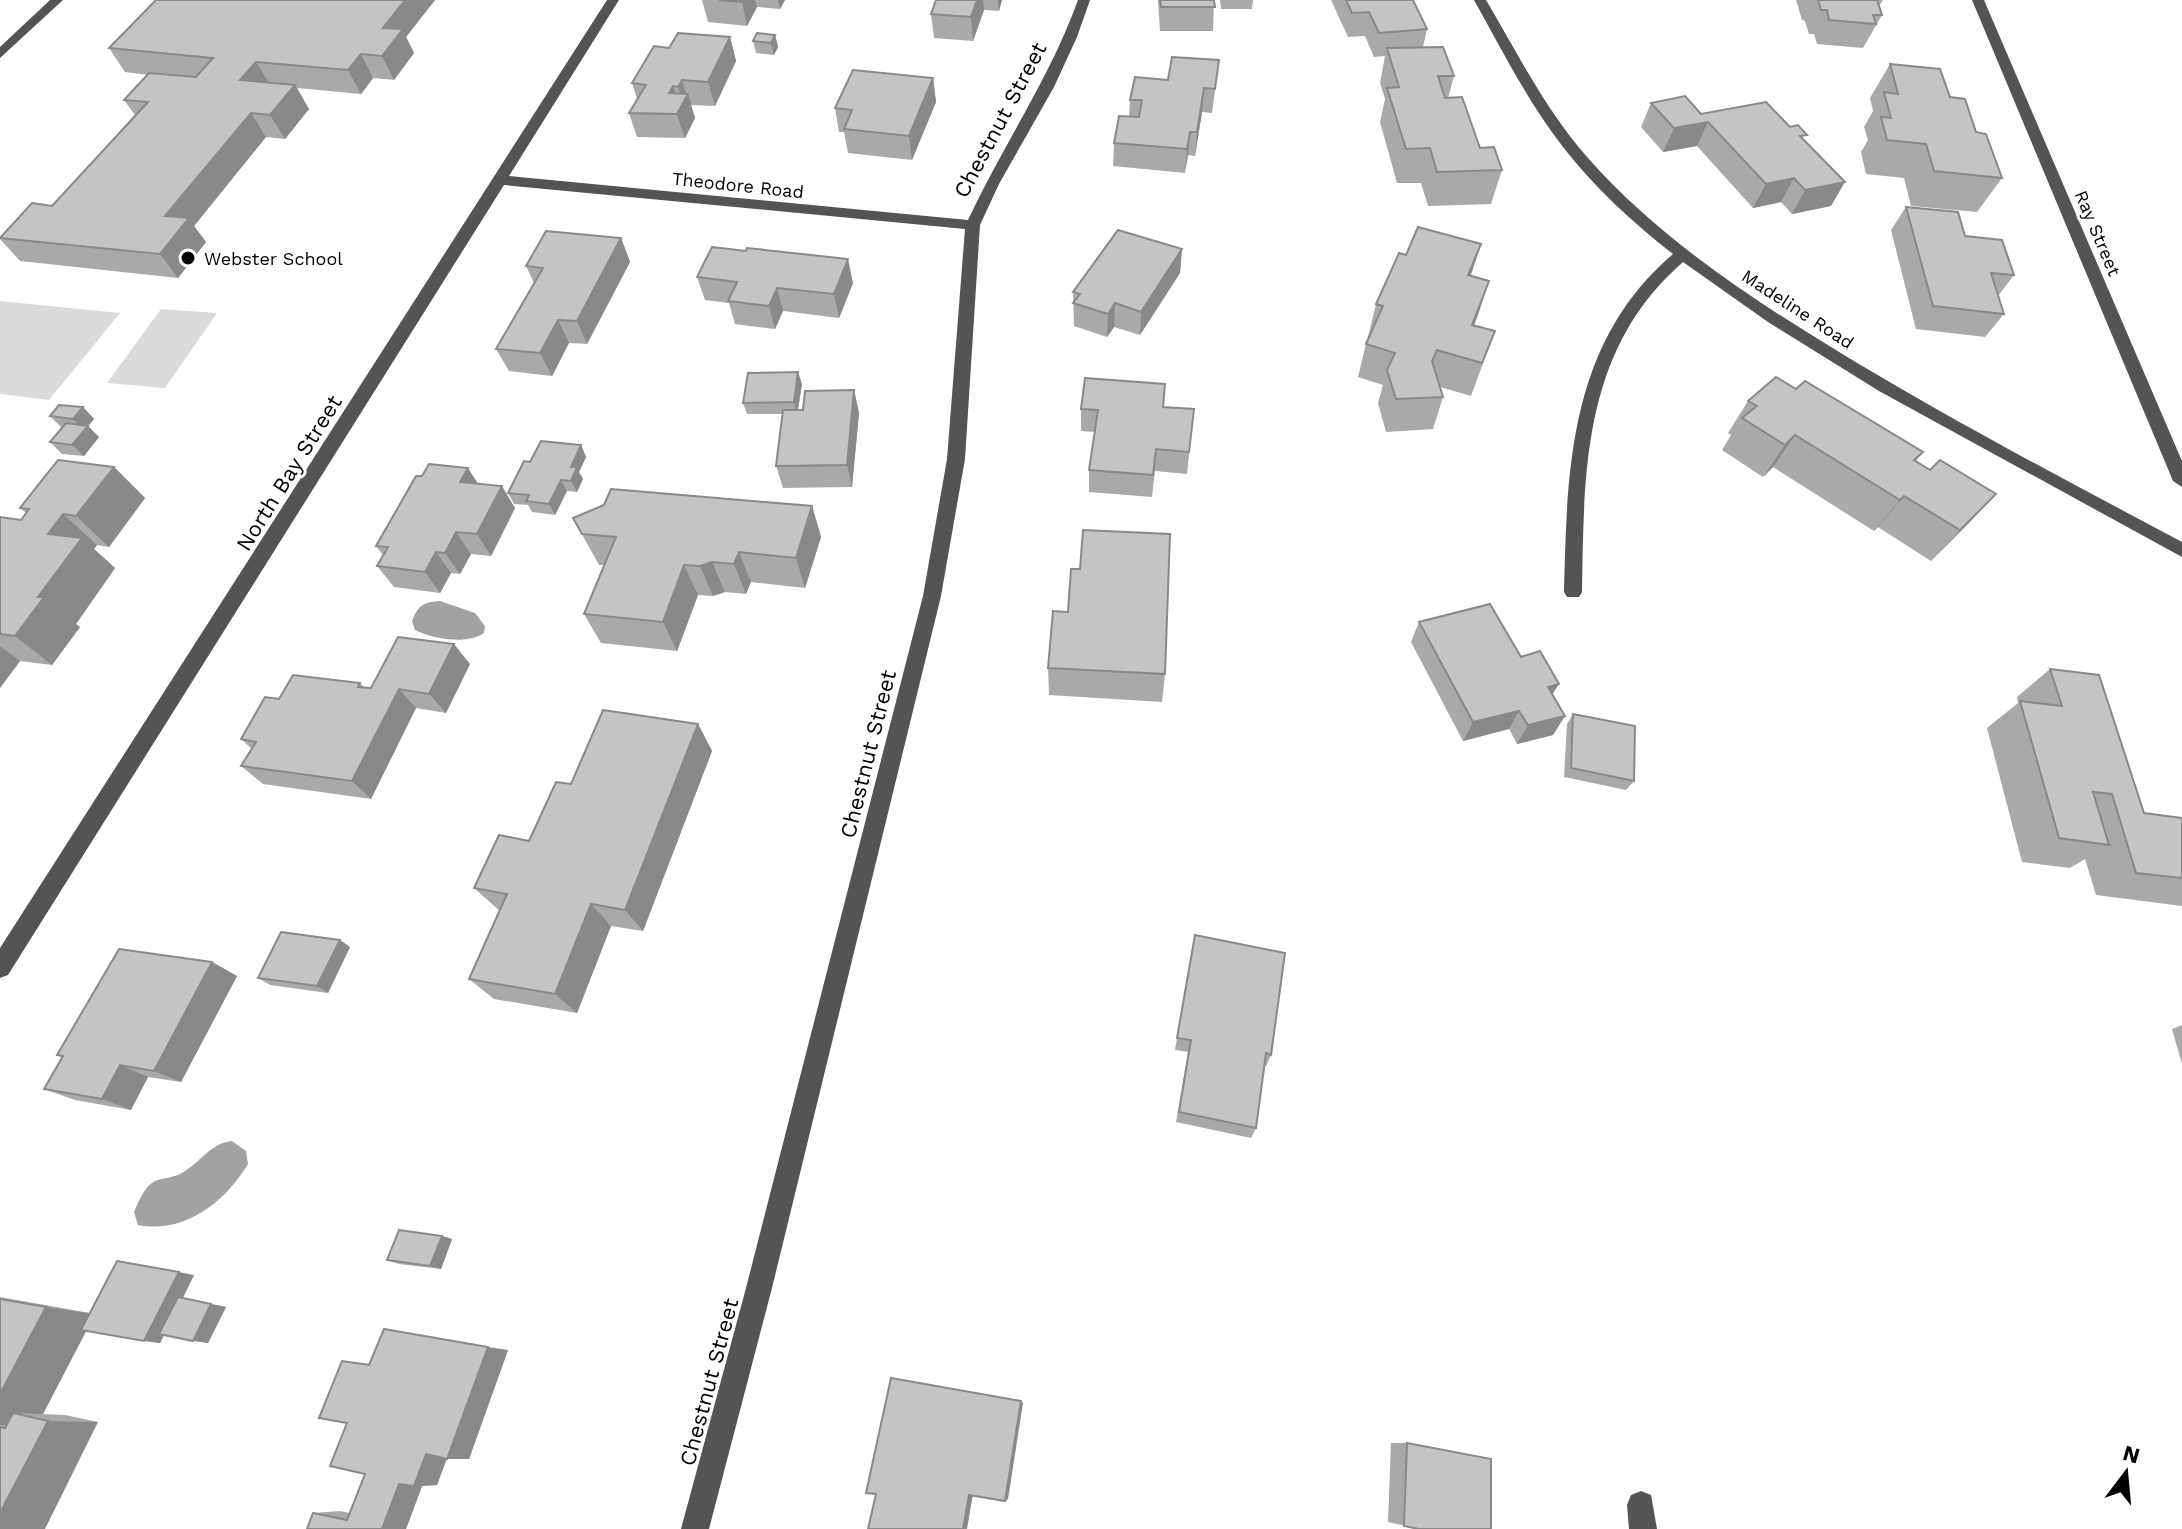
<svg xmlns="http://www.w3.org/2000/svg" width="2182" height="1529" viewBox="0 0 2182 1529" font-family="'Work Sans',sans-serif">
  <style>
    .green { fill: #dbdbdb }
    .water { fill: #a2a2a2 }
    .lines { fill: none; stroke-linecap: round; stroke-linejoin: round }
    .minor { fill: #545454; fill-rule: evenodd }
    .wall { fill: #a9a9a9 }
    .shaded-wall { fill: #898989 }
    .building { fill: #c4c4c4; stroke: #898989; stroke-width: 2 }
    .poi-dot { fill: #000; stroke: #fff; stroke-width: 3 }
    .labels { text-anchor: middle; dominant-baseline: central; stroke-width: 6; stroke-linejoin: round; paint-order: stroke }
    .far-street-label { font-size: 18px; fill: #000; stroke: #fff }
    .far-poi-label { font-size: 18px; fill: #000; stroke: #fff; text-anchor: start }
    .street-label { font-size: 22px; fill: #000; stroke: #fff }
  </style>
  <rect width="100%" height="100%" fill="#fff"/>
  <!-- green -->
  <g class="green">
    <polygon points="0,301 120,313 49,400 0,394"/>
    <polygon points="161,309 217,313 165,388 107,383"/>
  </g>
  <!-- water -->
  <g class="water">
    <path d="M440,601L475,613L485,626L484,633C467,645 433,639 415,630L412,621C418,605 424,602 440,601Z"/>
    <path d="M232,1141L246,1151L248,1164C225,1202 185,1234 138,1225L134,1212C139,1201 144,1187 155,1181C162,1178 172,1178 180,1174C200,1164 208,1144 232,1141Z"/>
  </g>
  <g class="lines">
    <!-- minor -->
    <g class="minor">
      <polygon points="50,0 63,0 0,58 0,47"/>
      <path d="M607,0H619L509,176L968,220C1003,145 1050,78 1078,0H1090L1077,37L1054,87L999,184L980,225L965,459L941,596L772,1288L709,1529H681L746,1288L923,596L947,459L965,229L504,185L8,975L0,978V948Z"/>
      <path d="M1474,0H1486C1518,54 1546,111 1588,158C1656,235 1744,294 1831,347C1945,417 2064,479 2182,542V557L1879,391L1768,322L1683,262C1583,349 1584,469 1582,592L1579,597H1567L1564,592C1567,466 1570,342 1673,254C1633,223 1594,187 1563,147C1528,102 1502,50 1474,0Z"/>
      <polygon points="1972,0 1984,0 2182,461 2182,487 2173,481"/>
      <polygon points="1641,1491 1651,1495 1657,1529 1629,1529 1627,1505 1631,1495"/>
    </g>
  </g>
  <!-- wall -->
  <g class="wall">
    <polygon points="156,0 435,0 406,37 414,53 394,80 373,78 361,94 297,88 309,109 285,139 266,137 194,226 206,242 178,278 20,261 0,239 0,237 52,206 135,115 124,100 148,75 125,72 109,48"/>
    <polygon points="702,0 785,0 780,9 757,7 747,26 708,22"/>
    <polygon points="936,0 1002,0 999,11 984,10 973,41 934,38 931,14"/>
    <polygon points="1158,0 1214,0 1213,31 1160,31"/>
    <polygon points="1220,0 1253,0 1252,9 1221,9"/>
    <polygon points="1331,0 1399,0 1427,29 1423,47 1454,76 1448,98 1480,148 1502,170 1491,204 1428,206 1421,183 1397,183 1380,122 1385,99 1380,83 1385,56 1374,57 1365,36 1348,37"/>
    <polygon points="1796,0 1883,0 1879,6 1882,15 1863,48 1817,44 1814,34 1809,34 1805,21 1802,20"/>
    <polygon points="775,35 778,47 774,55 756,53 753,41"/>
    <polygon points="730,37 736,61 715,106 691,105 695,118 685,138 637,137 629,113 637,99 632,83 669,48"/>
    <polygon points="1219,60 1212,113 1202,112 1195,156 1188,155 1185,173 1113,166 1114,143 1129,117 1130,100 1168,80"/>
    <polygon points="1890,64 1950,97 1976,132 2002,178 1977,212 1911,206 1904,178 1866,174 1861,152 1868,140 1864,127 1873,111 1870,98"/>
    <polygon points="933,78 936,102 912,160 848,153 844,132 839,132 835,108"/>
    <polygon points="1651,103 1804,140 1831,206 1792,214 1781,202 1753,208 1697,146 1663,152 1641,127"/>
    <polygon points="1906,207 1965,236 2014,275 1998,296 2004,314 1985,337 1916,329 1891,230"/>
    <polygon points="621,238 630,262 587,344 569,343 552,376 509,371 496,349 534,283 526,266"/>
    <polygon points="1182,249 1180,273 1140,335 1114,327 1107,337 1074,326 1073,292"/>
    <polygon points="1470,276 1489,281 1474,325 1495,331 1471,396 1440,387 1443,397 1433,429 1386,432 1378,403 1383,385 1358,377 1366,344 1369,338 1368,337 1376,304"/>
    <polygon points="697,277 853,283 839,318 783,311 775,329 735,324 729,303 705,300"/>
    <polygon points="802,384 798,410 803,410 854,390 859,413 852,487 783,488 776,466 783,414 747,414 743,403"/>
    <polygon points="1165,384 1164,407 1194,409 1187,474 1155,471 1152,497 1089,492 1089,470 1095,432 1081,431 1081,409"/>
    <polygon points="1796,389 1923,452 1916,461 1930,470 1996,494 1931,561 1878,527 1874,531 1773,467 1763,477 1722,450 1731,435 1728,433 1748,401"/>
    <polygon points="83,407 94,419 88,426 99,437 84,456 62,454 50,442 62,428 50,416"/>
    <polygon points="581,445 586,457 579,472 583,479 577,492 567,491 555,515 532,512 528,505 514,504 508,493 530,462"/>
    <polygon points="114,467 145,498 109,547 97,545 94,549 115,568 76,624 80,627 52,665 20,661 0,688 0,517 21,520 26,513 20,508"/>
    <polygon points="478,484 515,508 491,556 471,554 460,574 451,573 440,593 394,587 377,566 383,555 376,546"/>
    <polygon points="812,506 821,537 805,588 751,582 746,594 725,592 713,596 698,595 677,651 601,643 584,614 604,565 599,565 573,518"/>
    <polygon points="1419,622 1521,657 1559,684 1552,694 1553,735 1517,744 1509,729 1463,741 1411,642"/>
    <polygon points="470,664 446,713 416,708 371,799 263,784 241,766 252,749 241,739 279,699 360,683 364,687 371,688"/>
    <polygon points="1048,668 1165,674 1162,702 1049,695"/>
    <polygon points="2050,669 2144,813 2182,818 2182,906 2096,895 2085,859 2070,868 2022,862 1987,728 2018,703 2017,697"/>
    <polygon points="1573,714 1634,781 1626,790 1564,777 1567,724"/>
    <polygon points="698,724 712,751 643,931 611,926 577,1013 494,999 469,979 500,911 474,888 529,841 571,784"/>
    <polygon points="1195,935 1271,1055 1266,1066 1265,1066 1256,1128 1251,1138 1176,1122 1188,1052 1175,1050"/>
    <polygon points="350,947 328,993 270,985 258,978"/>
    <polygon points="212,962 237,976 181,1082 148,1077 131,1110 75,1100 44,1089 63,1058 57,1055"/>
    <polygon points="2182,1025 2182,1064 2172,1029"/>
    <polygon points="442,1236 452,1239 441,1269 399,1264 387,1260"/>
    <polygon points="194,1275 183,1298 226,1307 208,1343 164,1335 160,1343 86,1331 43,1414 65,1415 98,1422 0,1529 0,1297 90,1313"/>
    <polygon points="508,1350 469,1459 447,1459 437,1485 422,1486 406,1529 307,1529 313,1513 340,1511 350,1513 365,1474 347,1423 342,1361 369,1364"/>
    <polygon points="1391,1443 1407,1443 1419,1529 1388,1522"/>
  </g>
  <!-- shaded-wall -->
  <g class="shaded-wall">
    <polygon points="405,0 435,0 406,37 414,53 394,80 382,56 383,28"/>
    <polygon points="743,0 755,0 757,7 747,26 742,2"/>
    <polygon points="778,0 785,0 780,9"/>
    <polygon points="977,0 983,0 984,10 973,41 971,17"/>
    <polygon points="998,0 1002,0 999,11"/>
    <polygon points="775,35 778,47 774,55 771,43"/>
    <polygon points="730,37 736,61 715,106 708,82"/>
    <polygon points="361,54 373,78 361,94 348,70"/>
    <polygon points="256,62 271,86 240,80"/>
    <polygon points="933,78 936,102 912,160 909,136"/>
    <polygon points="682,80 687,97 688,94 695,118 685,138 669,93 673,86 680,109 683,103 678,87"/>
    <polygon points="295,85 309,109 285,139 270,115"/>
    <polygon points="1204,88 1202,112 1195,156 1197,132"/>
    <polygon points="251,113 266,137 194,226 206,242 178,278 160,254 165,216"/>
    <polygon points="1708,122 1697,146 1663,152 1674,128"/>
    <polygon points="1190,132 1188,155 1185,173 1187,149"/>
    <polygon points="1794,178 1781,202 1753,208 1766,184"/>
    <polygon points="1845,182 1831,206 1792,214 1805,190"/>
    <polygon points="621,238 630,262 587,344 577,321"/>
    <polygon points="1481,244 1470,278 1468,275"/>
    <polygon points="1182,249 1180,273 1140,335 1141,312"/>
    <polygon points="848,259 853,283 839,318 834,294"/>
    <polygon points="1489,281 1478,315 1461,358 1472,325"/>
    <polygon points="777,288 783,311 775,329 769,306"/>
    <polygon points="1115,303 1114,327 1107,337 1108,314"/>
    <polygon points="558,320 569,343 552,376 540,353"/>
    <polygon points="798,372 802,384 797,414 794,402"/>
    <polygon points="854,390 859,413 852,487 847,465"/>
    <polygon points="83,407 94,419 88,426 99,437 84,456 72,445 84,430 73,419"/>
    <polygon points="1795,435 1773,467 1763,477 1785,445"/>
    <polygon points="581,445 586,457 579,472 583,479 577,492 571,481 571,467"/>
    <polygon points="114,467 145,498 109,547 76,516"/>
    <polygon points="468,468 482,490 460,482"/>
    <polygon points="561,480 567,491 555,515 549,504"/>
    <polygon points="502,486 515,508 491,556 477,534"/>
    <polygon points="1996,494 1967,525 1931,561 1960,530"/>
    <polygon points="1904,496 1878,527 1874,531 1900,500"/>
    <polygon points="812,506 821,537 805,588 796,558"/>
    <polygon points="63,514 97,545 94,549 115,568 76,624 80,627 52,665 15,636 38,597 48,534"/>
    <polygon points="456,532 471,554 460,574 445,553"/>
    <polygon points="436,552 451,573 440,593 425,572"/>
    <polygon points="739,552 751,582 746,594 734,564"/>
    <polygon points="712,562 725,592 713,596 700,566"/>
    <polygon points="684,565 698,595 677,651 663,622"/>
    <polygon points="454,644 470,664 446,713 429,694"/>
    <polygon points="0,646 20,661 0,688"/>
    <polygon points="1559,684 1547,703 1548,687"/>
    <polygon points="399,689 416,708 371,799 352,781"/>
    <polygon points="1519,711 1509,729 1463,741 1473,722"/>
    <polygon points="1565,716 1553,735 1517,744 1528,725"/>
    <polygon points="698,724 712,751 643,931 625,910"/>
    <polygon points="591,904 611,926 577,1013 555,994"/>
    <polygon points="340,940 350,947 328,993 317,986"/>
    <polygon points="212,962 237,976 181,1082 154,1071"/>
    <polygon points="120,1065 148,1077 131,1110 102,1099"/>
    <polygon points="442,1236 452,1239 441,1269 430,1266"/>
    <polygon points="179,1272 194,1275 160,1343 144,1341"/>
    <polygon points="211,1304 226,1307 208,1343 193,1341"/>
    <polygon points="46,1307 95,1314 43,1414 13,1413 37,1426 0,1425 0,1394"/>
    <polygon points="488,1347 508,1350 469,1459 447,1459"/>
    <polygon points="1021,1401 1023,1403 1008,1499 1005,1501"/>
    <polygon points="48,1421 98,1422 45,1529 0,1529 0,1513"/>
    <polygon points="426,1454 448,1454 437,1485 422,1486 406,1529 382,1529 399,1484"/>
    <polygon points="973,1494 967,1529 963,1529 969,1495"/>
  </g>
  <!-- building -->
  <g class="building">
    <polygon points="156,0 405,0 383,28 403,29 382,56 361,54 348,70 256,62 240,80 295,85 270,115 251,113 165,216 189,218 160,254 0,238 32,203 52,206 148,102 124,100 149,73 196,77 213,58 109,48"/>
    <polygon points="719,0 743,0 742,2"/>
    <polygon points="936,0 977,0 971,17 931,14"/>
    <polygon points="1160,0 1214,0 1215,7 1161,7"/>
    <polygon points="1346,0 1413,0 1427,29 1379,33 1369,12 1352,13"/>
    <polygon points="1818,0 1877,0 1882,15 1873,15 1876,24 1829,20 1827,10 1821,10"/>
    <polygon points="678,33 730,37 708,82 682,80 678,87 673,86 669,93 688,94 677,114 629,113 646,85 632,83 654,46 669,48"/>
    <polygon points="757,33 775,35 771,43 753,41"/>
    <polygon points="1443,47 1454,76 1438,76 1445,98 1462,97 1480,148 1494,147 1502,170 1437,172 1430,148 1406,149 1387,88 1399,87 1387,48"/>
    <polygon points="1172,57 1219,60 1215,89 1204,88 1197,132 1190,132 1187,149 1114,143 1119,116 1139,117 1142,100 1130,100 1135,77 1168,80"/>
    <polygon points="1890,64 1940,69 1950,97 1965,99 1976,132 1986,134 2002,178 1934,171 1926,144 1887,140 1881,117 1891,118 1884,92 1898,94"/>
    <polygon points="853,70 933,78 909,136 844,129 852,110 835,108"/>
    <polygon points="1685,96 1701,114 1766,102 1790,127 1798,125 1807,135 1800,136 1845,182 1805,190 1794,178 1766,184 1708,122 1674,128 1651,103"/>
    <polygon points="1906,207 1958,212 1965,236 2002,240 2014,275 1991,273 2004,314 1933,306"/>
    <polygon points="1418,227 1481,244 1468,275 1489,281 1472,325 1495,331 1482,363 1437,350 1432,361 1443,397 1396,399 1387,370 1395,353 1366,344 1383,306 1376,304 1399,253 1406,255"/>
    <polygon points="1118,230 1182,249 1141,312 1115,303 1108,314 1073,303 1080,294 1073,292"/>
    <polygon points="546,231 621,238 577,321 558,320 540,353 496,349 543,268 526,266"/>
    <polygon points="712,247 746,251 747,248 848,259 834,294 777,288 769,306 728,301 737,282 697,277"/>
    <polygon points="798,372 794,402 743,403 748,373"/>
    <polygon points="1776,377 1796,389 1805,381 1923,452 1914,460 1930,470 1940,460 1996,494 1960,530 1904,496 1900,500 1795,435 1785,445 1742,418 1757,406 1748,401"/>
    <polygon points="1085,378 1165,384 1163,407 1194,409 1189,452 1156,449 1153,475 1089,470 1098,410 1081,409"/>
    <polygon points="854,390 847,465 776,466 783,410 803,410 805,391"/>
    <polygon points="59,405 83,407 73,419 50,416"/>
    <polygon points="66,423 88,426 72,445 50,442"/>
    <polygon points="541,441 581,445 571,467 577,467 571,481 561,480 549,504 526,501 529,495 508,493 524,461 530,462"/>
    <polygon points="58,460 114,467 76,516 63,514 48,534 82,538 38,597 44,597 15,636 0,634 0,517 21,520 29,509 20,508"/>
    <polygon points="429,464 468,468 460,482 502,486 477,534 456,532 445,553 436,552 425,572 377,566 388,547 376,546 416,476 422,476"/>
    <polygon points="611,489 812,506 796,558 739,552 734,564 712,562 700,566 684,565 663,622 584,614 616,537 582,534 573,518 604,505"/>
    <polygon points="1083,530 1170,534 1165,674 1048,668 1053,611 1068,612 1071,569 1080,569"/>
    <polygon points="1490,604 1521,657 1540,651 1559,684 1548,687 1565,716 1528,725 1519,711 1473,722 1419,622"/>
    <polygon points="398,637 454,644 429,694 399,689 352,781 241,766 256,742 241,739 265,697 279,699 293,675 360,683 358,687 371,688"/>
    <polygon points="2050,669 2099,675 2144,813 2182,818 2182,878 2136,873 2112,794 2093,792 2109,845 2059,838 2020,701 2062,706"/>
    <polygon points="603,710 698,724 625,910 591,904 555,994 469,979 507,894 474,888 499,835 529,841 556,782 571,784"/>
    <polygon points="1573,714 1635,726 1634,781 1571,768"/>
    <polygon points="281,932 340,940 317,986 258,978"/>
    <polygon points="1195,935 1285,953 1271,1055 1266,1053 1256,1128 1179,1112 1191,1040 1177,1038"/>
    <polygon points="119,949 212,962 154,1071 120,1065 102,1099 44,1089 63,1056 57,1055"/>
    <polygon points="399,1230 442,1236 430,1266 387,1260"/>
    <polygon points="117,1261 179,1272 144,1341 81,1330"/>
    <polygon points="178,1297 211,1304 193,1341 159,1334"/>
    <polygon points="0,1299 46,1307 0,1394"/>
    <polygon points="384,1329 488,1347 447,1459 426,1454 414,1486 399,1484 382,1529 307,1529 313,1513 347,1520 365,1474 330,1466 347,1423 319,1418 342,1361 369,1365"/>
    <polygon points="891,1378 1021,1401 1005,1501 969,1495 963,1529 868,1529 876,1494 866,1493"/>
    <polygon points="13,1413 48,1421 0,1513 0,1427 5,1428"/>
    <polygon points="1407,1443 1491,1459 1491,1529 1419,1529 1404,1526"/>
  </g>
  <!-- markers -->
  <circle class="poi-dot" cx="188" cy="258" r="8"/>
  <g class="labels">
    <!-- far-street labels -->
    <g class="far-street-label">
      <text transform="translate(738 185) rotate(6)">Theodore Road</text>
      <text transform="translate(2098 233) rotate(67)">Ray Street</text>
      <text transform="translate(1798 309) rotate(33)">Madeline Road</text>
    </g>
    <!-- far-poi labels -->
    <g class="far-poi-label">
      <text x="204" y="258">Webster School</text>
    </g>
    <!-- street labels -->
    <g class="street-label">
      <text transform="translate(1000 120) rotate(-62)">Chestnut Street</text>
      <text transform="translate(289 473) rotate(-58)">North Bay Street</text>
      <text transform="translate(868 754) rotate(-76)">Chestnut Street</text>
      <text transform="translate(709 1382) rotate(-75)">Chestnut Street</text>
    </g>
  </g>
  <!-- north arrow -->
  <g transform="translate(2126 1473) rotate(16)" stroke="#ffffff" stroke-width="6" paint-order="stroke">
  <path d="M0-6L14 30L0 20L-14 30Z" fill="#000000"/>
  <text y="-12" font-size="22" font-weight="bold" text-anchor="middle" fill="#000000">N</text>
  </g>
</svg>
